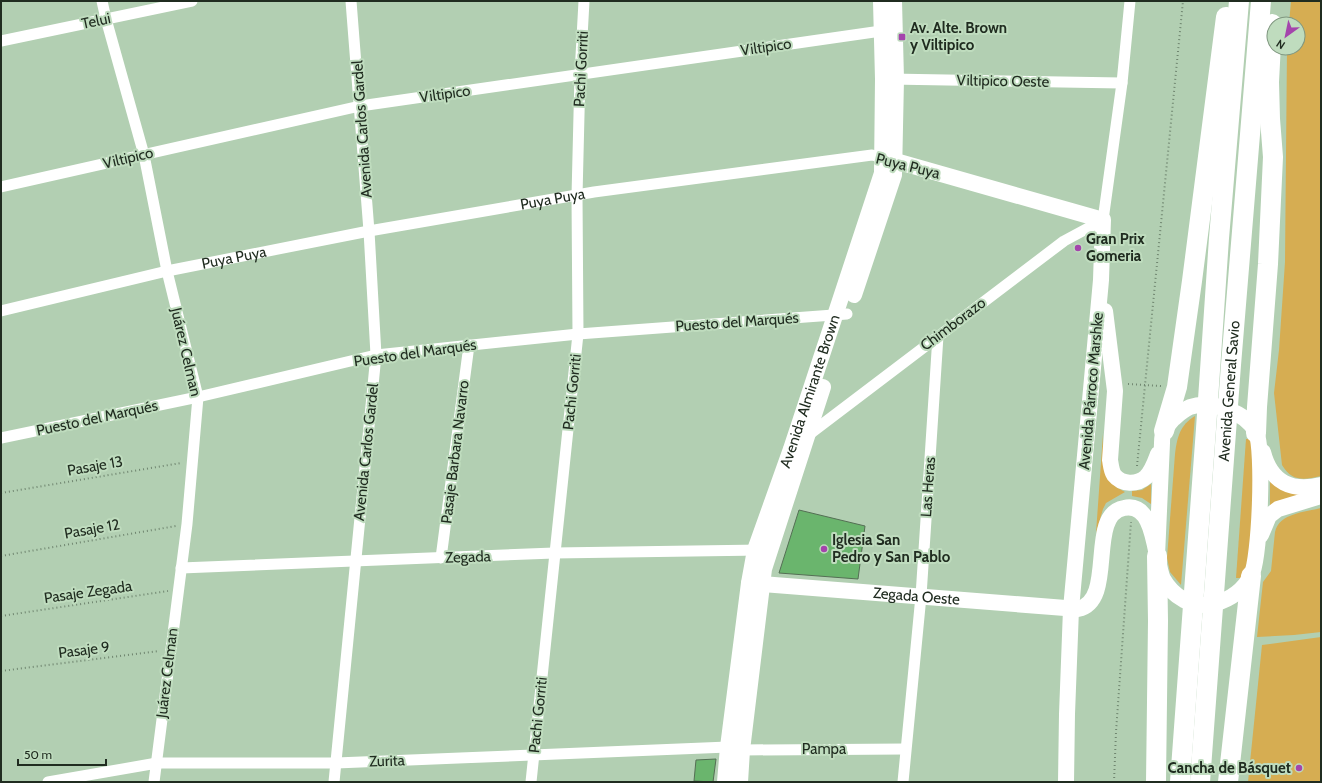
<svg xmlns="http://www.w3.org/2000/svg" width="1322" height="783" viewBox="0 0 1322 783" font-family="Cabin,sans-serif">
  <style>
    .green { fill: #d6ad52 }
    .building { fill: #6ab56d; stroke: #546f54 }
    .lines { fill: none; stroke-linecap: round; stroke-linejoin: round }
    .path { stroke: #708670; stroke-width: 2; stroke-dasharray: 1 3; stroke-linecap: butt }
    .street { stroke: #fff; stroke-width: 11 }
    .secondary { stroke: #fff; stroke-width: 16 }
    .highway { stroke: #fff; stroke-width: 20 }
    .poi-dot { fill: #a444ac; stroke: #bfdcbe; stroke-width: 1.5 }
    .labels { text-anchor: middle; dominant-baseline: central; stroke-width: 4; stroke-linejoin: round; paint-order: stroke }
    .street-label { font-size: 15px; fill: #202c20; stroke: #bfdcbe }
    .poi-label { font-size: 15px; font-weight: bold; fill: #202c20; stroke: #bfdcbe; text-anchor: start }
  </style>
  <rect width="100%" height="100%" fill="#b2cfb2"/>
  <!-- green -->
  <g class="green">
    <path d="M1291,1H1321V476C1304,480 1292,482 1282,465L1274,393L1279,350L1285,262L1287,48H1298V24H1289Z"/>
    <path d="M1195,416L1181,585L1170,572L1167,558L1175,454C1177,437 1180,425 1195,416Z"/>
    <polygon points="1103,434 1103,460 1116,487 1125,492 1106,503 1103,509 1096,533"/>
    <polygon points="1246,439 1249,439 1252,443 1255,463 1250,555 1242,578 1236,578"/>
    <polygon points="1270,480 1305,494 1270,508"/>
    <polygon points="1151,484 1151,504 1142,498 1132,496 1132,491 1142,490"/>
    <path d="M1321,508V632L1294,635L1257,637L1263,582L1271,571L1275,532C1279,513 1306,512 1321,508Z"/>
    <polygon points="1321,637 1321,782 1248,782 1262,645"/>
  </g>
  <!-- building -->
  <g class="building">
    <polygon points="799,510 865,526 858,579 779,573"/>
    <polygon points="716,759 713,782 694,781 696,760"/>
  </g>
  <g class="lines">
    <!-- path -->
    <g class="path">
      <polyline points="1128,384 1162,386"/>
      <polyline points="1137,466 1183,1"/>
      <polyline points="1,493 181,463"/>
      <polyline points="1,556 176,526"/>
      <polyline points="1,616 168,591"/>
      <polyline points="1,671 159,651"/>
      <polyline points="1114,782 1116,732 1131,522"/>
    </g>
    <!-- street -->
    <g class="street">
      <polyline points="102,1 106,19 144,155 167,271 198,397 187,524 154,782"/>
      <polyline points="1,41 192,1"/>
      <polyline points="890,79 1122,83"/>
      <polyline points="1,187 360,106 888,30"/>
      <path id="s1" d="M1,311L167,271L369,231L594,192L872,155L884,158"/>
      <polyline points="807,436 1064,241 1103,220 1122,83 1130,1"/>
      <polyline points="1,438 198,397 376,355 578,334 847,314"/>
      <polyline points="441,558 469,345"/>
      <polyline points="181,568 554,553 762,550"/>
      <polyline points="48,782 157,763 336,763 728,747 742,750 905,749"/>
      <polyline points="334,782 376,355 369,231 351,1"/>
      <polyline points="531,782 578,334 577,196 580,74 584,1"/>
      <polyline points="903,782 921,596 938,336"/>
    </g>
    <!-- secondary -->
    <g class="secondary">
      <polyline points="885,158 1103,220 1101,280 1071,609 1067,714 1066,782"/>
      <polyline points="854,295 894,175 896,79 894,1"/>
      <path d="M1105,311L1115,391L1110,460C1111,465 1111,470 1114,475C1122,485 1137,485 1146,477C1152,471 1155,462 1158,454"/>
      <path d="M1263,452C1271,483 1292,492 1321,485"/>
      <polyline points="1261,535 1269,516 1278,509 1321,496"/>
      <path id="s2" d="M749,583L1078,609C1117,601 1086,515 1124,508C1156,501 1154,559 1163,579C1168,588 1175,595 1184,600C1194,605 1206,606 1216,603C1231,599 1244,589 1251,576C1260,559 1264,449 1256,432C1246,412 1211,400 1190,407C1183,410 1178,415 1173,419C1170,423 1165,427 1164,431C1162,435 1162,440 1162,443L1157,556"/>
      <path id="s3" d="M725,782L728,747L749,583L755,550L791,449L882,173L883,79L881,1"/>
      <polyline points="740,782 742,750 764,569 823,387"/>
    </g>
    <!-- highway -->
    <g class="highway">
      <polyline points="1164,431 1177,387 1192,281 1226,17"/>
      <polyline points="1256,433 1257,407 1268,264 1273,157 1270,119 1269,82 1272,24"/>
      <polyline points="1156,782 1158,621 1157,556"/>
      <polyline points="1180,782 1206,429 1219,238 1239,1"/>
      <path id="s4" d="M1200,782L1231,365L1261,1"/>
      <polyline points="1228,782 1251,576"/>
    </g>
  </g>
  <!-- markers -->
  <g class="poi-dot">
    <rect x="898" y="33" width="8" height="8" rx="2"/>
    <circle cx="1078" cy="248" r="4"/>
    <circle cx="824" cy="549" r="4"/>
    <circle cx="1299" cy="768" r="4"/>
  </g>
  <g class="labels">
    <!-- street labels -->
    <g class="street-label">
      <text transform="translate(96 21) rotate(-12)">Telui</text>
      <text transform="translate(766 47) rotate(-8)">Viltipico</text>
      <text transform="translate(581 69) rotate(-87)">Pachi Gorriti</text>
      <text transform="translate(1003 81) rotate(1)">Viltipico Oeste</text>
      <text transform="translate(445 94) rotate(-8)">Viltipico</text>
      <text transform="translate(362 129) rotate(-94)">Avenida Carlos Gardel</text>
      <text transform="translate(128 158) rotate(-13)">Viltipico</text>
      <text transform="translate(908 166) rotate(14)">Puya Puya</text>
      <text stroke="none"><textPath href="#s1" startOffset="563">Puya Puya</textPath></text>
      <text stroke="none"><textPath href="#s1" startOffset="239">Puya Puya</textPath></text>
      <text transform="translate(737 322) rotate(-4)">Puesto del Marqués</text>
      <text transform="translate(953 324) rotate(-37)">Chimborazo</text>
      <text transform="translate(186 352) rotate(77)">Juárez Celman</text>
      <text transform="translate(415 353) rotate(-8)">Puesto del Marqués</text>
      <text stroke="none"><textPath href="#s3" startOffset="402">Avenida Almirante Brown</textPath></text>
      <text transform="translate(1091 391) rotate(-85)">Avenida Párroco Marshke</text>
      <text stroke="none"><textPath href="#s4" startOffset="392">Avenida General Savio</textPath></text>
      <text transform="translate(572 392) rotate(-84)">Pachi Gorriti</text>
      <text transform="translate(97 418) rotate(-12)">Puesto del Marqués</text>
      <text transform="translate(366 452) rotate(-84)">Avenida Carlos Gardel</text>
      <text transform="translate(455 452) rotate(-83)">Pasaje Barbara Navarro</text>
      <text transform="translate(95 466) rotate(-10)">Pasaje 13</text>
      <text transform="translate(928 487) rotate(-86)">Las Heras</text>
      <text transform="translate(92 529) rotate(-10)">Pasaje 12</text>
      <text transform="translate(468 557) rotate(-2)">Zegada</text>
      <text transform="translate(88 592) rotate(-8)">Pasaje Zegada</text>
      <text stroke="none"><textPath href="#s2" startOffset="168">Zegada Oeste</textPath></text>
      <text transform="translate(84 650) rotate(-7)">Pasaje 9</text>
      <text transform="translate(167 673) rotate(-83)">Juárez Celman</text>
      <text transform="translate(538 715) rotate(-84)">Pachi Gorriti</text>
      <text x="824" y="749">Pampa</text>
      <text transform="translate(387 761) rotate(-2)">Zurita</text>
    </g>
    <!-- poi labels -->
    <g class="poi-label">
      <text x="910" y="28">Av. Alte. Brown<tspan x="910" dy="17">y Viltipico</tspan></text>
      <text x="1086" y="239">Gran Prix<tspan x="1086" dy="17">Gomeria</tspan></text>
      <text x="832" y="540">Iglesia San<tspan x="832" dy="17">Pedro y San Pablo</tspan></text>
      <text x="1291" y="768" text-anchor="end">Cancha de Básquet</text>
    </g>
  </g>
  <!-- border -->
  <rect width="1322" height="783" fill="none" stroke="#202c20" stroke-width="4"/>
  <!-- north arrow -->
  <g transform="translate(1286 36) rotate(213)"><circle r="19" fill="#bfdcbe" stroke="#7f967f"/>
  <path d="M0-3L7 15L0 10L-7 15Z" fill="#a444ac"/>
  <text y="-6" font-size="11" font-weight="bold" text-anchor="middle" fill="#202c20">N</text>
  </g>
  <!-- scale -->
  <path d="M18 759v6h88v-6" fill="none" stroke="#202c20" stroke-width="2"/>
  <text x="24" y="759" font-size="12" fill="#202c20" stroke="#bfdcbe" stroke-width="3" paint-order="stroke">50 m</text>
</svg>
